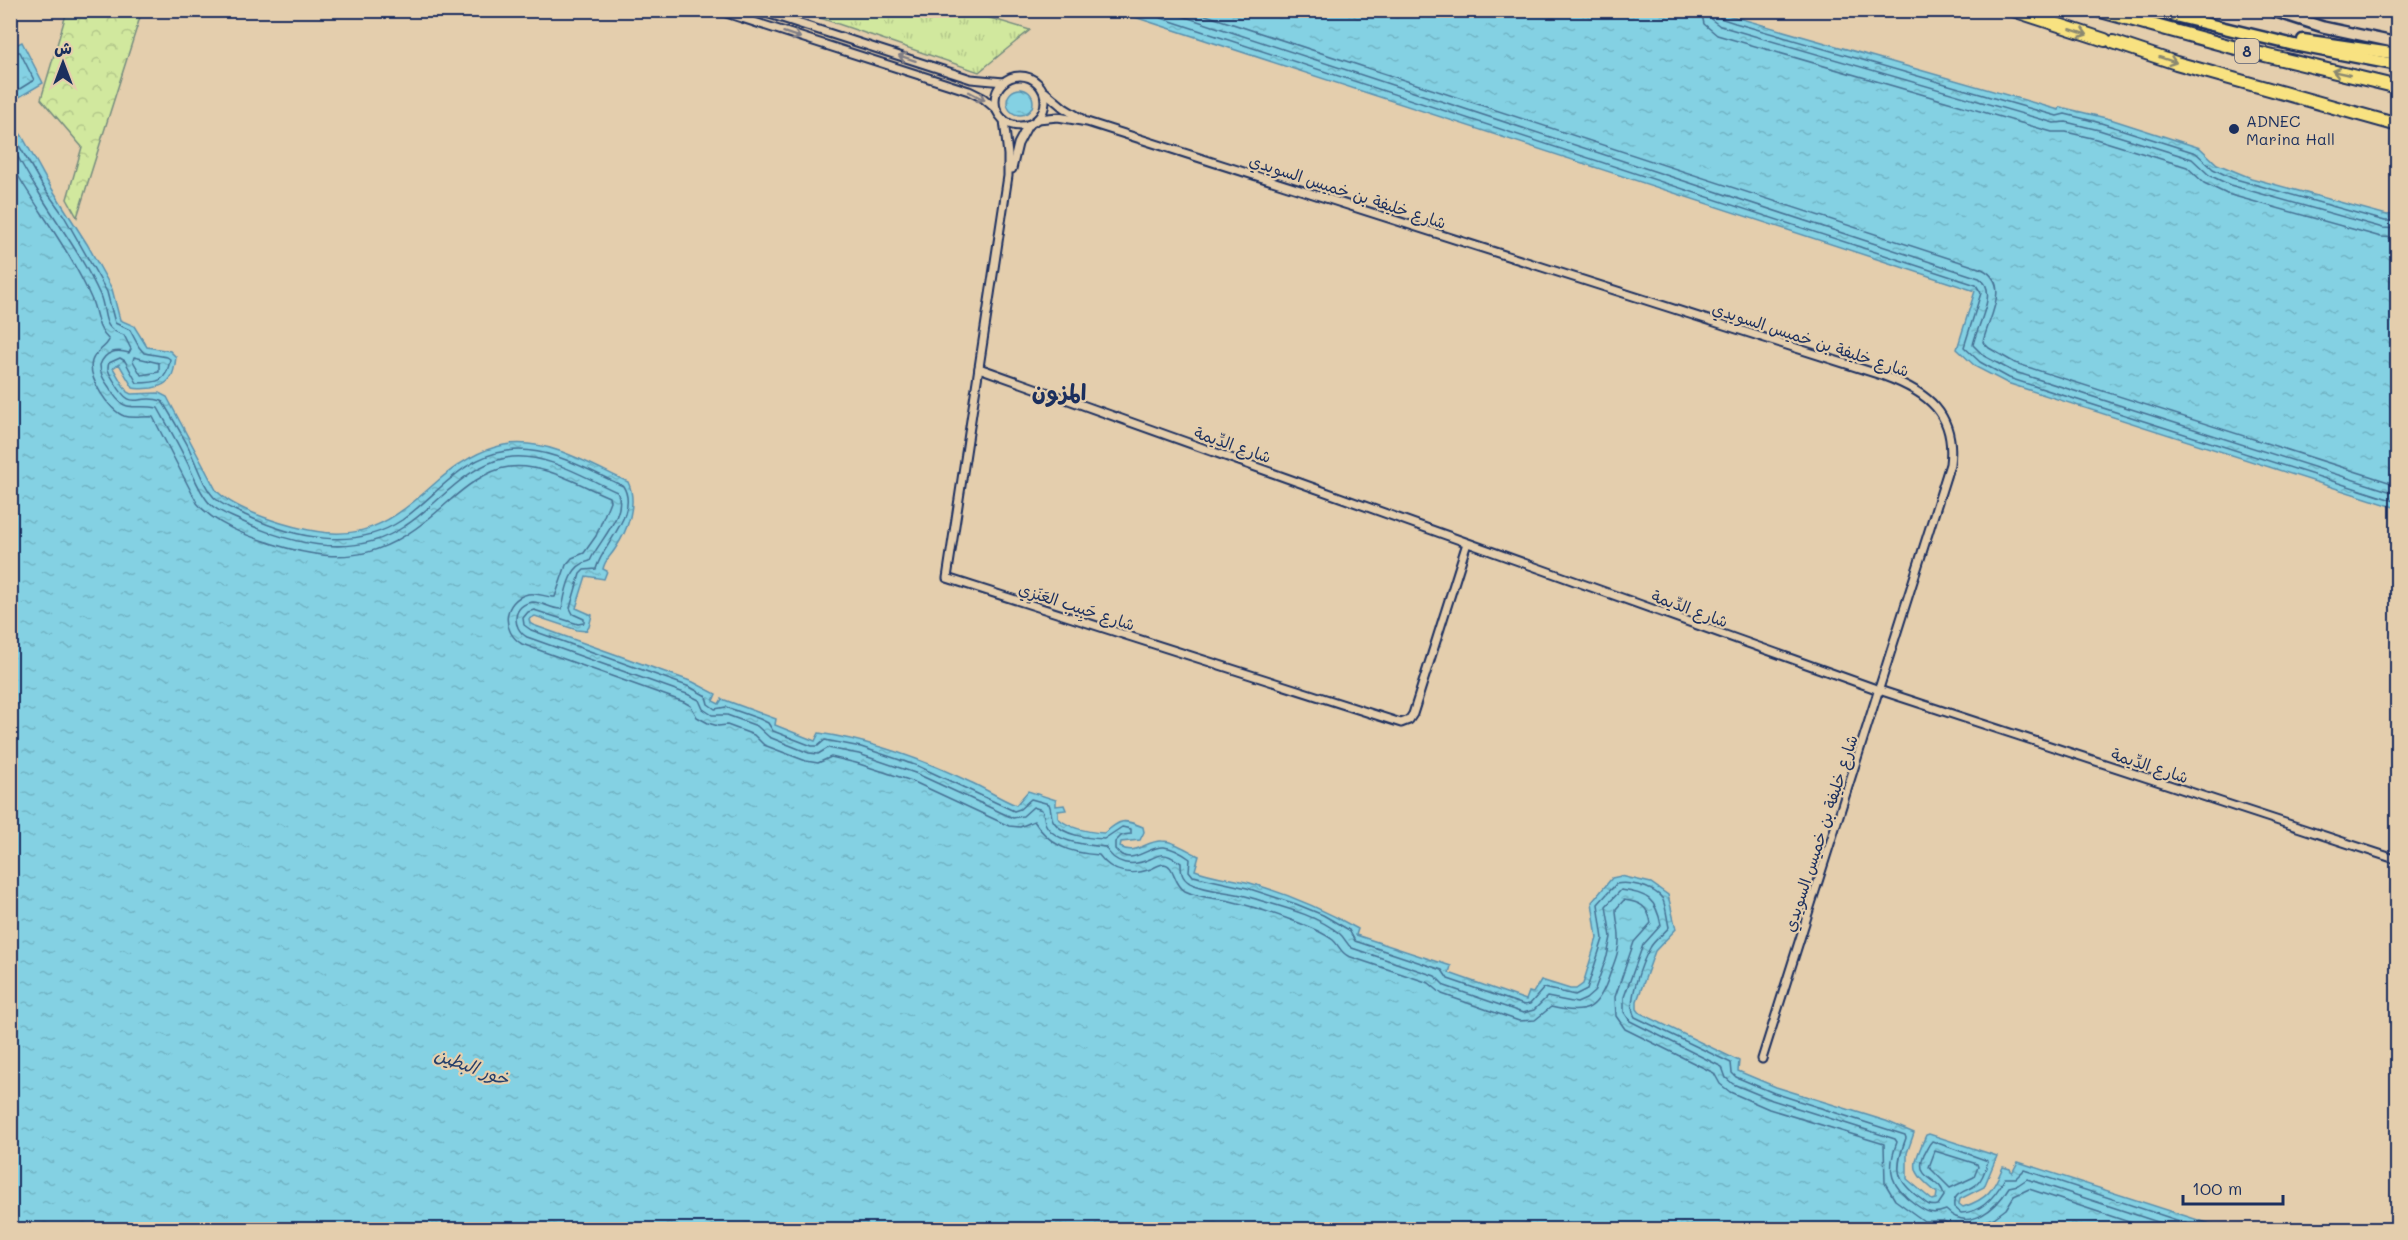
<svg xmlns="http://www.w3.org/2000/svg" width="2408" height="1240" viewBox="0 0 2408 1240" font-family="Mali,'Playpen Sans Arabic',sans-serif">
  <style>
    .forest { fill: url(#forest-crowns); stroke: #768c7e; stroke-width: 1.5 }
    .park { fill: url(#park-tufts); stroke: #768c7e; stroke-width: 1.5 }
    .water { fill: url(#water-ripples); stroke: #5a90ae; stroke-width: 1.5 }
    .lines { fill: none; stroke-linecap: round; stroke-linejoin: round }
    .shore { stroke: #457093; stroke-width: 1.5 }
    .minor-casing { stroke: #1b2f5e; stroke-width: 11 }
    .tertiary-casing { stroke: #1b2f5e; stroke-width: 14 }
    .primary-casing { stroke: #1b2f5e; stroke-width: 15 }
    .trunk-casing { stroke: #1b2f5e; stroke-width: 16 }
    .minor { stroke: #e4cead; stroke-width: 7 }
    .tertiary { stroke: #e4cead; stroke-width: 9 }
    .primary { stroke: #f8e281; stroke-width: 10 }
    .trunk { stroke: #f8e281; stroke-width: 12 }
    .oneway { stroke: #8a8870 }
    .oneway2 { stroke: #807e86 }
    .poi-dot { fill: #1b2f5e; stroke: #e4cead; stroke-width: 2 }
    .labels { text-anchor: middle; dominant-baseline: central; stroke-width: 4.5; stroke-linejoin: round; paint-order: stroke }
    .shield { fill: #e4cead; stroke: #575f76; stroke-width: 1.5 }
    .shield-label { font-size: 15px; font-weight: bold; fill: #1b2f5e }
    .poi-label { font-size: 16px; fill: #1b2f5e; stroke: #e4cead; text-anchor: start }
    .street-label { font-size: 16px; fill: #1b2f5e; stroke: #e4cead }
    .water-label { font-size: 18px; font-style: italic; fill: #263f6b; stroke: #e4cead }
    .district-label { font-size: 22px; font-weight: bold; fill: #1b2f5e; stroke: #e4cead }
  </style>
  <defs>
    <pattern id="forest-crowns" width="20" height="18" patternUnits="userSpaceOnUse" patternTransform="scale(1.5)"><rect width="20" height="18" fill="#d1e89e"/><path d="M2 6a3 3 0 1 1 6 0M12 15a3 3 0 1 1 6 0" fill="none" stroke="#b3c78a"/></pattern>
    <pattern id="park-tufts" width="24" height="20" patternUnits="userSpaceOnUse" patternTransform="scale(1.5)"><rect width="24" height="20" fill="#d1e89e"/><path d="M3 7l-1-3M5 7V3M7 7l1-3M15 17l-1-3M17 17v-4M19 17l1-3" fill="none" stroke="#b3c78a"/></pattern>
    <pattern id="water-ripples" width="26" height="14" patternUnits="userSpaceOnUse" patternTransform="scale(1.5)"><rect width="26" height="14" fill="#84d1e3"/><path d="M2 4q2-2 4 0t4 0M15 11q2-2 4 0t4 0" fill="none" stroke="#71b4c5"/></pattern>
  </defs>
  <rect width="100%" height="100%" fill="#e4cead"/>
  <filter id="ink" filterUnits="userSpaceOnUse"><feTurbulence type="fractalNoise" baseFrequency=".0167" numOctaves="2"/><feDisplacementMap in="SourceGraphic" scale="12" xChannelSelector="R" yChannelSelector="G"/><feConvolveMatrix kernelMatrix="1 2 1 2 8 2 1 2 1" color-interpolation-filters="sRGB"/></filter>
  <g filter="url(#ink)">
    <!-- forest -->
    <polygon class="forest" points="67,11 142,11 77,217 67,199 82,147 41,99"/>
    <!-- park -->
    <polygon class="park" points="800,11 967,11 1030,30 979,72"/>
    <!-- water -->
    <g class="water">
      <polygon points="1116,11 1714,11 2059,110 2060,107 2110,119 2200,148 2217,164 2251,178 2387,215 2397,214 2397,508 2007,383 1976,367 1957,349 1975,291"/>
      <polygon points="22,42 43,83 11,102 11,47"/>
      <circle cx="1020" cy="102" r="13"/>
      <path d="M11,122L22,136L47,181L87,244L112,289L120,320L134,326L147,347L170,351L176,357C174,375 171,385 152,388C145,388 139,390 133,388L119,364L113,368L127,392L131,394L159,393L167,397L216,490C229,505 262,517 281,523C351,544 380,533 433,485C453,467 477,450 504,445C546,437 591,465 628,482C638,503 628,530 615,549C610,557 605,559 603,569L607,571L604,579L586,576L576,608L592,615L589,627L586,631L577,630L535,616L529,619L530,623L533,625L693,682L716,694L713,701L719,704L722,699L776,719L775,725L815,741L819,733C871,741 922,759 970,782C986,789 1000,799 1016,805L1028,791L1056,800V806L1064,805L1066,810L1058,811V818C1070,829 1088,832 1104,833C1122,819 1122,819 1143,827L1144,832L1140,840L1121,842L1120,847C1137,856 1146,840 1162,841C1175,841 1188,851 1199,856L1195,870C1213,877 1231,878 1250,883C1288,894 1323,909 1358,929L1356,935L1451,966L1449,973L1526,1000L1529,992L1533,993L1541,980L1570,989H1576L1583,984L1597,938L1592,902L1612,878L1621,876L1651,883L1668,895L1676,929L1655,951L1637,1001V1009L1640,1013L1739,1061L1738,1071L1776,1087L1886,1121L1914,1133L1907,1153V1179L1932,1200L1936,1199L1937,1193C1909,1169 1912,1168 1926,1135L1929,1134L1997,1156L1984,1187L1960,1199L1959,1204L1963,1207C1988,1199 1993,1190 2003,1167L2010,1169L2012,1173L2018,1162L2226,1229H11Z"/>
    </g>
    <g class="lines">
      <!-- shore -->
      <g class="shore">
        <polyline points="1137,10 1976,285 1981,293 1964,347 1980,362 2009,378 2398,502"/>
        <path d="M1164,10L1979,278C2000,290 1976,327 1973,345L1984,356L2012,371L2398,494"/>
        <path d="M1190,10L1982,269C2012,284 1988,319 1983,342L1989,348L2015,363L2398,485"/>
        <polyline points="1701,10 1704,24 1717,35 2052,132 2066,132 2096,139 2187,167 2204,183 2227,194 2381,237 2398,238"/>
        <polyline points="1710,10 1712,20 1720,26 2054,123 2066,122 2099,130 2192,159 2209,175 2230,185 2383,228 2398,229"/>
        <polyline points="1717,10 1720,18 1735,23 2018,105 2057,116 2065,114 2101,123 2196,153 2213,169 2232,178 2385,221 2398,221"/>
        <polyline points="10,52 20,52 34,80 10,95"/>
        <path d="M10,130L42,185L64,216L107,292L115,323L130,330L139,347L144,353L167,357L170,359C167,382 158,383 137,383L125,361L120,358L109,363C106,370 110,374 114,381C133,415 136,392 162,401C171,415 179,430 187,444C195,460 204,490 217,500C225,507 236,510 245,515C294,538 354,552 402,520C436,496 463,456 507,451C547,445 588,470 623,486C640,513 602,545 596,569L584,570L580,574L570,608L573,614L584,619V623L578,624L534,610L528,612L523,618L524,625L531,630L690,687L706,696L708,704L715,709L726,707L760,719L768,723L773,731L812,746H818L825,740L861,747L918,766L1014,811L1020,809L1031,799L1049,804C1052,810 1050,817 1054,822C1063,836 1089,838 1104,839L1122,827L1131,829V834L1122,835L1115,842V849C1131,869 1148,845 1164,847C1173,848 1183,854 1190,859L1189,871L1193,876L1247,888L1296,904L1323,915L1349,930L1355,941L1442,970L1448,979L1524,1005L1530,1004L1544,988L1575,995L1587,989L1603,939L1598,904L1616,884C1630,881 1653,887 1662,898C1666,905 1667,919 1669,927C1664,934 1654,940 1650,948C1642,962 1626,1004 1635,1017L1731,1063L1732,1073L1736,1077L1774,1093L1905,1135L1906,1138C1895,1168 1894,1180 1921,1199C1927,1204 1930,1207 1938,1205L1944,1196C1942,1176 1913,1182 1924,1154C1927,1149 1928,1145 1932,1141L1988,1161C1986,1168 1983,1179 1977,1184C1968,1192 1952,1191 1954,1207L1961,1213C1982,1213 1996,1195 2005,1178H2016L2024,1170L2207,1230"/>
        <path d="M10,144C19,158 27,174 36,188C57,223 83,257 100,295C108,315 100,328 124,335L131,349L129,353C117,349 105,351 100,365C100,374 104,380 109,387C125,416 132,403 158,408C168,426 179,445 188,464C194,477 200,493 210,504C218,512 231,516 241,521C293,545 355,560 405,526C439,504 464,466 506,458C543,451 584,477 617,492C629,513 597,543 590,561C569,565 566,589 562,609C552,610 543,602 533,602C512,604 511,628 527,637L687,694L699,700L703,709L712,715H727L757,726L769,737L809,753L818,754L828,748L859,754L915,773L1013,818L1023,816L1033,807L1042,810C1044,814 1044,818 1045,823C1054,843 1087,845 1105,847C1115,865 1132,867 1150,859C1155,857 1159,854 1164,855C1170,855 1176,860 1181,863C1181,871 1181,878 1190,883C1208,892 1230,891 1249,897C1278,906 1316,914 1340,934C1345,938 1346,944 1352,948L1435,976L1445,986L1523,1013L1534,1010L1547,997L1577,1003L1586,999L1594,992L1607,956L1611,937L1606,906L1621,890C1647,893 1656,899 1661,925L1643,945L1624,997V1012L1630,1021L1722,1067L1726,1078L1733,1084L1772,1100L1895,1139L1897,1142C1886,1171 1891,1187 1915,1204C1927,1213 1933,1215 1946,1210C1969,1233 1996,1209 2009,1187L2018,1185L2027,1179L2182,1230"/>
        <path d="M10,162C36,208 70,250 91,298C98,314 96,328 109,340C106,348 95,351 92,361C87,377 109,411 124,416C134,419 144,416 153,417L197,503C214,524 247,536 273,544C350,568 388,556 447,503C464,488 486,470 509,467C543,463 578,484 609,497L610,501L596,536L584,553L572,558L566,565L555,597C546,598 538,592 528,594C502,600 501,632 522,644L684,702L691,706L697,717L708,723L718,726L727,725L754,735L764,745L806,761L818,763L831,757L856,763L912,781L1009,826L1020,827L1034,821C1050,846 1069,853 1099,855C1112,873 1131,876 1151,869C1155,867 1160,864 1164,864C1175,865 1173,884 1185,891C1199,898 1215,898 1230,901C1251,906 1272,913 1291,920C1305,925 1321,931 1333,940C1339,945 1340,952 1348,956L1429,983L1442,994L1519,1021L1535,1020L1551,1007C1587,1016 1598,1010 1610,974C1614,963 1620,950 1619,937C1619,928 1616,919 1616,909L1624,900C1640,902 1648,906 1651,923L1634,942L1615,997L1616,1016L1625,1029L1714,1073L1720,1084L1730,1092L1769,1109L1884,1144L1885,1183L1895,1200L1924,1221H1943L1962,1230"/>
        <polygon points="134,357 159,363 159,372 141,375 133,361"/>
        <polygon points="1935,1151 1977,1164 1978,1167 1974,1177 1950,1188 1929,1167"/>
        <polyline points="1964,1230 1994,1218 2006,1209 2014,1196 2029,1189 2153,1230"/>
      </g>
      <!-- minor casing -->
      <g class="minor-casing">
        <g id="minor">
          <polyline points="717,10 969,91 983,98 996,109"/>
          <polyline points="757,10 971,79 1004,82"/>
          <circle cx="1020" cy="101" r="25"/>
          <polyline points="1045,92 1064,108 1082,119"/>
          <path d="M1038,119L1058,117L1087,122L1884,376C1928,392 1956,414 1950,464L1762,1059"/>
          <polyline points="1004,120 1008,155 1008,176 947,578 1401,723 1409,720 1413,714 1467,543"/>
          <polyline points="1012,169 1018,144 1028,125"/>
          <polyline points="979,368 1879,690 2398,860"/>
        </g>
      </g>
      <!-- tertiary casing -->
      <g class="tertiary-casing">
        <polyline id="tertiary" points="2270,10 2323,27 2398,43"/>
      </g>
      <!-- primary casing -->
      <g class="primary-casing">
        <g id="primary">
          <polyline points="2150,10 2294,45 2398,65"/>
          <polyline points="2303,40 2398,54"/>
        </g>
      </g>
      <!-- trunk casing -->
      <g class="trunk-casing">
        <g id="trunk">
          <polyline points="2013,10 2105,40"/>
          <polyline points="2097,10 2236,48 2398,87"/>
          <polyline points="2113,42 2176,63 2398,125"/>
        </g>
      </g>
      <!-- minor -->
      <use href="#minor" class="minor"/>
      <!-- tertiary -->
      <use href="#tertiary" class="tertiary"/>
      <!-- primary -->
      <use href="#primary" class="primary"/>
      <!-- trunk -->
      <use href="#trunk" class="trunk"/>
    </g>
    <!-- one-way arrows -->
    <defs><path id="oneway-shaft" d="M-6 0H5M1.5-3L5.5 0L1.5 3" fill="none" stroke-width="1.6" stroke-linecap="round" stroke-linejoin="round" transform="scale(1.5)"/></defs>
    <g class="oneway">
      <use href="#oneway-shaft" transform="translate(2079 32) rotate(18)"/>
      <use href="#oneway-shaft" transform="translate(2168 60) rotate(18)"/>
      <use href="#oneway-shaft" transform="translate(2341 73) rotate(-167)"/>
    </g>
    <g class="oneway2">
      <use href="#oneway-shaft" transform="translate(792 35) rotate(18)"/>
      <use href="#oneway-shaft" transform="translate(907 58) rotate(-162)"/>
      <use href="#oneway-shaft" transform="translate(977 96) rotate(28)"/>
    </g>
  </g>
  <!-- markers -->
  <circle class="poi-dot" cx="2234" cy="129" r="6"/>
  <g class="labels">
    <!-- shield labels -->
    <rect class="shield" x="2235" y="39" width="24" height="24" rx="4.5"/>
    <g class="shield-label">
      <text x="2247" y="51">8</text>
    </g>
    <!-- poi labels -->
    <g class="poi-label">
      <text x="2246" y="120">ADNEC<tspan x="2246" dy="18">Marina Hall</tspan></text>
    </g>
    <!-- street labels -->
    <g class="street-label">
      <text transform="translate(1348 191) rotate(18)">شارع خليفة بن خميس السويدي</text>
      <text transform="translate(1811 339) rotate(18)">شارع خليفة بن خميس السويدي</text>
      <text transform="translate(1233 444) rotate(19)">شارع الدِّيمة</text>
      <text transform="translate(1077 606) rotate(18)">شارع حَبِيب العَنَزِي</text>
      <text transform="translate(1690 608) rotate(20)">شارع الدِّيمة</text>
      <text transform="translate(2150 765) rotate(18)">شارع الدِّيمة</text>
      <text transform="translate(1820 833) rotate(-72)">شارع خليفة بن خميس السويدي</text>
    </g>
    <!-- water labels -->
    <g class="water-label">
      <text transform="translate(472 1066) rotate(20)">خور البطين</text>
    </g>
    <!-- district labels -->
    <g class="district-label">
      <text x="1059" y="391">المزون</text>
    </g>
  </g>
  <!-- margin -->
  <rect width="2408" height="1240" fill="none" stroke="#e4cead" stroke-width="36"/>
  <rect x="18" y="18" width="2372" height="1204" fill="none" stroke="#1b2f5e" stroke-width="2" filter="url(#ink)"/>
  <!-- north arrow -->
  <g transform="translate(63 63)" stroke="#e4cead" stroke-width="4.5" paint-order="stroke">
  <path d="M0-4.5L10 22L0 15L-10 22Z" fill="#1b2f5e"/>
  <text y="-9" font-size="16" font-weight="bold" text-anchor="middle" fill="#1b2f5e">ش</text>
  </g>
  <!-- scale -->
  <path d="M2183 1195v9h100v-9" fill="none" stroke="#1b2f5e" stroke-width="3"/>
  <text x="2192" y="1195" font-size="18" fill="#1b2f5e" stroke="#e4cead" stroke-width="4.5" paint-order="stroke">100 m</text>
</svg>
